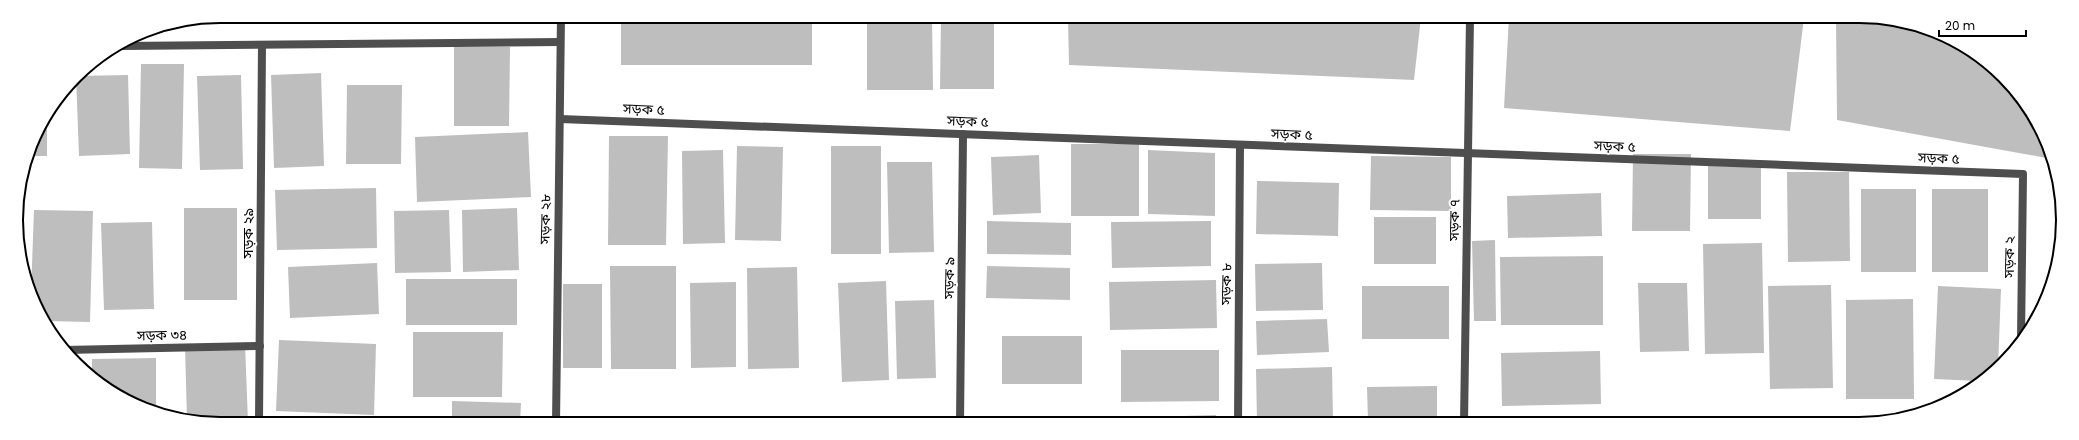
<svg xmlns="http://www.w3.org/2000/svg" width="2079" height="440" viewBox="0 0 2079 440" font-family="Poppins,'Noto Sans Bengali',sans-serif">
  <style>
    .building { fill: #bebebe }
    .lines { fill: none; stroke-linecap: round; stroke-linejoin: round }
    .minor { stroke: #4e4e4e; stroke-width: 8 }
    .labels { text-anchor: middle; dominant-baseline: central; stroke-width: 4; stroke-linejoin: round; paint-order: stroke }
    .street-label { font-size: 14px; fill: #000; stroke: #fff }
    .rim { fill: none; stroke: #000; stroke-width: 2 }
  </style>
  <rect width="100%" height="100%" fill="#fff"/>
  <!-- building -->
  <g class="building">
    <polygon points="621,16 812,17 812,65 621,65"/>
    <polygon points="867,17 932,17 933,90 867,90"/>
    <polygon points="941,17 994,17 994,89 940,89"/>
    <polygon points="1068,17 1421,17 1414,80 1069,65"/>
    <polygon points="1509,17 1804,18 1790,131 1504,108"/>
    <polygon points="1836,18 1885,18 1961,43 2021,96 2052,159 1837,120"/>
    <polygon points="454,47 510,47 509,126 454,126"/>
    <polygon points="141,64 184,64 182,169 139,168"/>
    <polygon points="321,73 324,166 274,168 271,75"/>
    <polygon points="128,75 130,154 79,156 76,76"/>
    <polygon points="241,75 243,169 200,170 197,76"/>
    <polygon points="347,85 402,85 401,164 346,164"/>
    <polygon points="47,119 47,156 28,156 32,142"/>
    <polygon points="528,132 531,197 417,202 415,137"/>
    <polygon points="609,136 668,136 666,245 608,245"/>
    <rect x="1071" y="144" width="68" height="72"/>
    <polygon points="737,146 783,147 781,241 735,240"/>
    <rect x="831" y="146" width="50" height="108"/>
    <polygon points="723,150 725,243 683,244 682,151"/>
    <polygon points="1148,150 1215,153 1215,216 1148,214"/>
    <polygon points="1633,154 1691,154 1690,231 1632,231"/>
    <polygon points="1039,155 1041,213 993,215 991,157"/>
    <polygon points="1371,156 1451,157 1451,211 1370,210"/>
    <rect x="1708" y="161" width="53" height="58"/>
    <polygon points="887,162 932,162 934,252 889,253"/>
    <polygon points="1787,172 1849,172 1850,261 1788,262"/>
    <polygon points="1257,181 1339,183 1338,236 1256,234"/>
    <polygon points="376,188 377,248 277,250 275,190"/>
    <rect x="1861" y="189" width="55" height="83"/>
    <rect x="1932" y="189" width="56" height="83"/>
    <polygon points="1601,193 1602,236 1508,238 1507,196"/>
    <rect x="184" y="208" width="53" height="92"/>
    <polygon points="517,208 519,270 463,272 462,210"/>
    <polygon points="34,210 93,211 90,322 47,321 31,293"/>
    <polygon points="449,210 451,272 395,273 394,211"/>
    <rect x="1374" y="217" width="62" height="47"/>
    <polygon points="987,221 1071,223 1071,255 987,254"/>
    <polygon points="1211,221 1211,266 1112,268 1111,222"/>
    <polygon points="152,222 154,309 104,310 101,223"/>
    <polygon points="1495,240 1496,321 1474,321 1472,241"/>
    <polygon points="1762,243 1764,353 1705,354 1703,244"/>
    <polygon points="1603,256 1603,325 1501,325 1500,257"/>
    <polygon points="377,263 379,314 290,318 288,267"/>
    <polygon points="1322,263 1323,310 1256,311 1255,264"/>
    <polygon points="610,266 676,266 676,369 611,369"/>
    <polygon points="987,266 1070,268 1070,300 986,298"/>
    <polygon points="797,267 799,368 748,369 747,268"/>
    <rect x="406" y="279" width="111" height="46"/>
    <polygon points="1216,280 1217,328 1110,330 1109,282"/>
    <polygon points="886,281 889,380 842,382 838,283"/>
    <polygon points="736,282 736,367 691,368 690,283"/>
    <polygon points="1638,283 1687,283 1689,351 1640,352"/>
    <rect x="563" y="284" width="39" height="84"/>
    <polygon points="1831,285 1833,388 1770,389 1768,286"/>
    <rect x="1362" y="286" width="87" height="53"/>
    <polygon points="1938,286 2001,289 1998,368 1978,381 1934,379"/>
    <polygon points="1913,299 1914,399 1846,399 1846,300"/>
    <polygon points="934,300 936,378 897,379 895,301"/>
    <polygon points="1327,319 1329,352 1257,355 1256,321"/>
    <polygon points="413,332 503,332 502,397 413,397"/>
    <rect x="1002" y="336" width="80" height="48"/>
    <polygon points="279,340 376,344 374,415 276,411"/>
    <polygon points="245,344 248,422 194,422 187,420 185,346"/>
    <polygon points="1121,350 1219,350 1219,401 1121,402"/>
    <polygon points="1600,351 1601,404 1502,406 1501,353"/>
    <polygon points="156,358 156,411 130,403 92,374 92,359"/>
    <polygon points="1332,367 1333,421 1257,422 1256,369"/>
    <polygon points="1437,386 1437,420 1368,421 1367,387"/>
    <polygon points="452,401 521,403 520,423 452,422"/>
    <polygon points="1216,415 1216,423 1115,423 1115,418"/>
    <polygon points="976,420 1057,422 1057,423 976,423"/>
    <rect x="354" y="421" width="19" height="1"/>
  </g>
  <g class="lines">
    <!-- minor -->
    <g class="minor">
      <polyline points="121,46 560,42"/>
      <polyline points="560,119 2023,174 2021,340"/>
      <polyline points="64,350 260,346"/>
      <polyline points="259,422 262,45"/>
      <polyline points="556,422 592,423"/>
      <polyline points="556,423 561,16"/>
      <polyline points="960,423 963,134"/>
      <polyline points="1238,423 1240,145"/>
      <polyline points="1464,423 1470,17"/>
    </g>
  </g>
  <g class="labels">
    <!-- street labels -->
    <g class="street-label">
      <text transform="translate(644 109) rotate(2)">সড়ক ৫</text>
      <text transform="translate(968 121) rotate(2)">সড়ক ৫</text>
      <text transform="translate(1292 134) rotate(2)">সড়ক ৫</text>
      <text transform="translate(1615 146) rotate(2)">সড়ক ৫</text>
      <text transform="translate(1939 158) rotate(2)">সড়ক ৫</text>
      <text transform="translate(545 219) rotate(-89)">সড়ক ২৮</text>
      <text transform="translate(1454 220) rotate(-89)">সড়ক ৭</text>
      <text transform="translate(248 233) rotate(-90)">সড়ক ২৯</text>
      <text transform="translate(2009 257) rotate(-89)">সড়ক ২</text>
      <text transform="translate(949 278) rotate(-89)">সড়ক ৯</text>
      <text transform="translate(1226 284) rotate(-89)">সড়ক ৮</text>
      <text transform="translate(162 335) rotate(-1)">সড়ক ৩৪</text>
    </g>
  </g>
  <!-- crop -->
  <path d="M0 0H2079V440H0ZM220 23H1859A197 197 0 0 1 2056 220V220A197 197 0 0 1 1859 417H220A197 197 0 0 1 23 220V220A197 197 0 0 1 220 23Z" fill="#fff" fill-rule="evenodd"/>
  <path class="rim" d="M220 23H1859A197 197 0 0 1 2056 220V220A197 197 0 0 1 1859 417H220A197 197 0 0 1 23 220V220A197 197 0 0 1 220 23Z"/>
  <!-- scale -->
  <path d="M1939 30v6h87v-6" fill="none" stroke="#000000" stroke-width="2"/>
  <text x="1945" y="30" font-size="12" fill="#000000" stroke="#ffffff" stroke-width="3" paint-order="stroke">20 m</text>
</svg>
